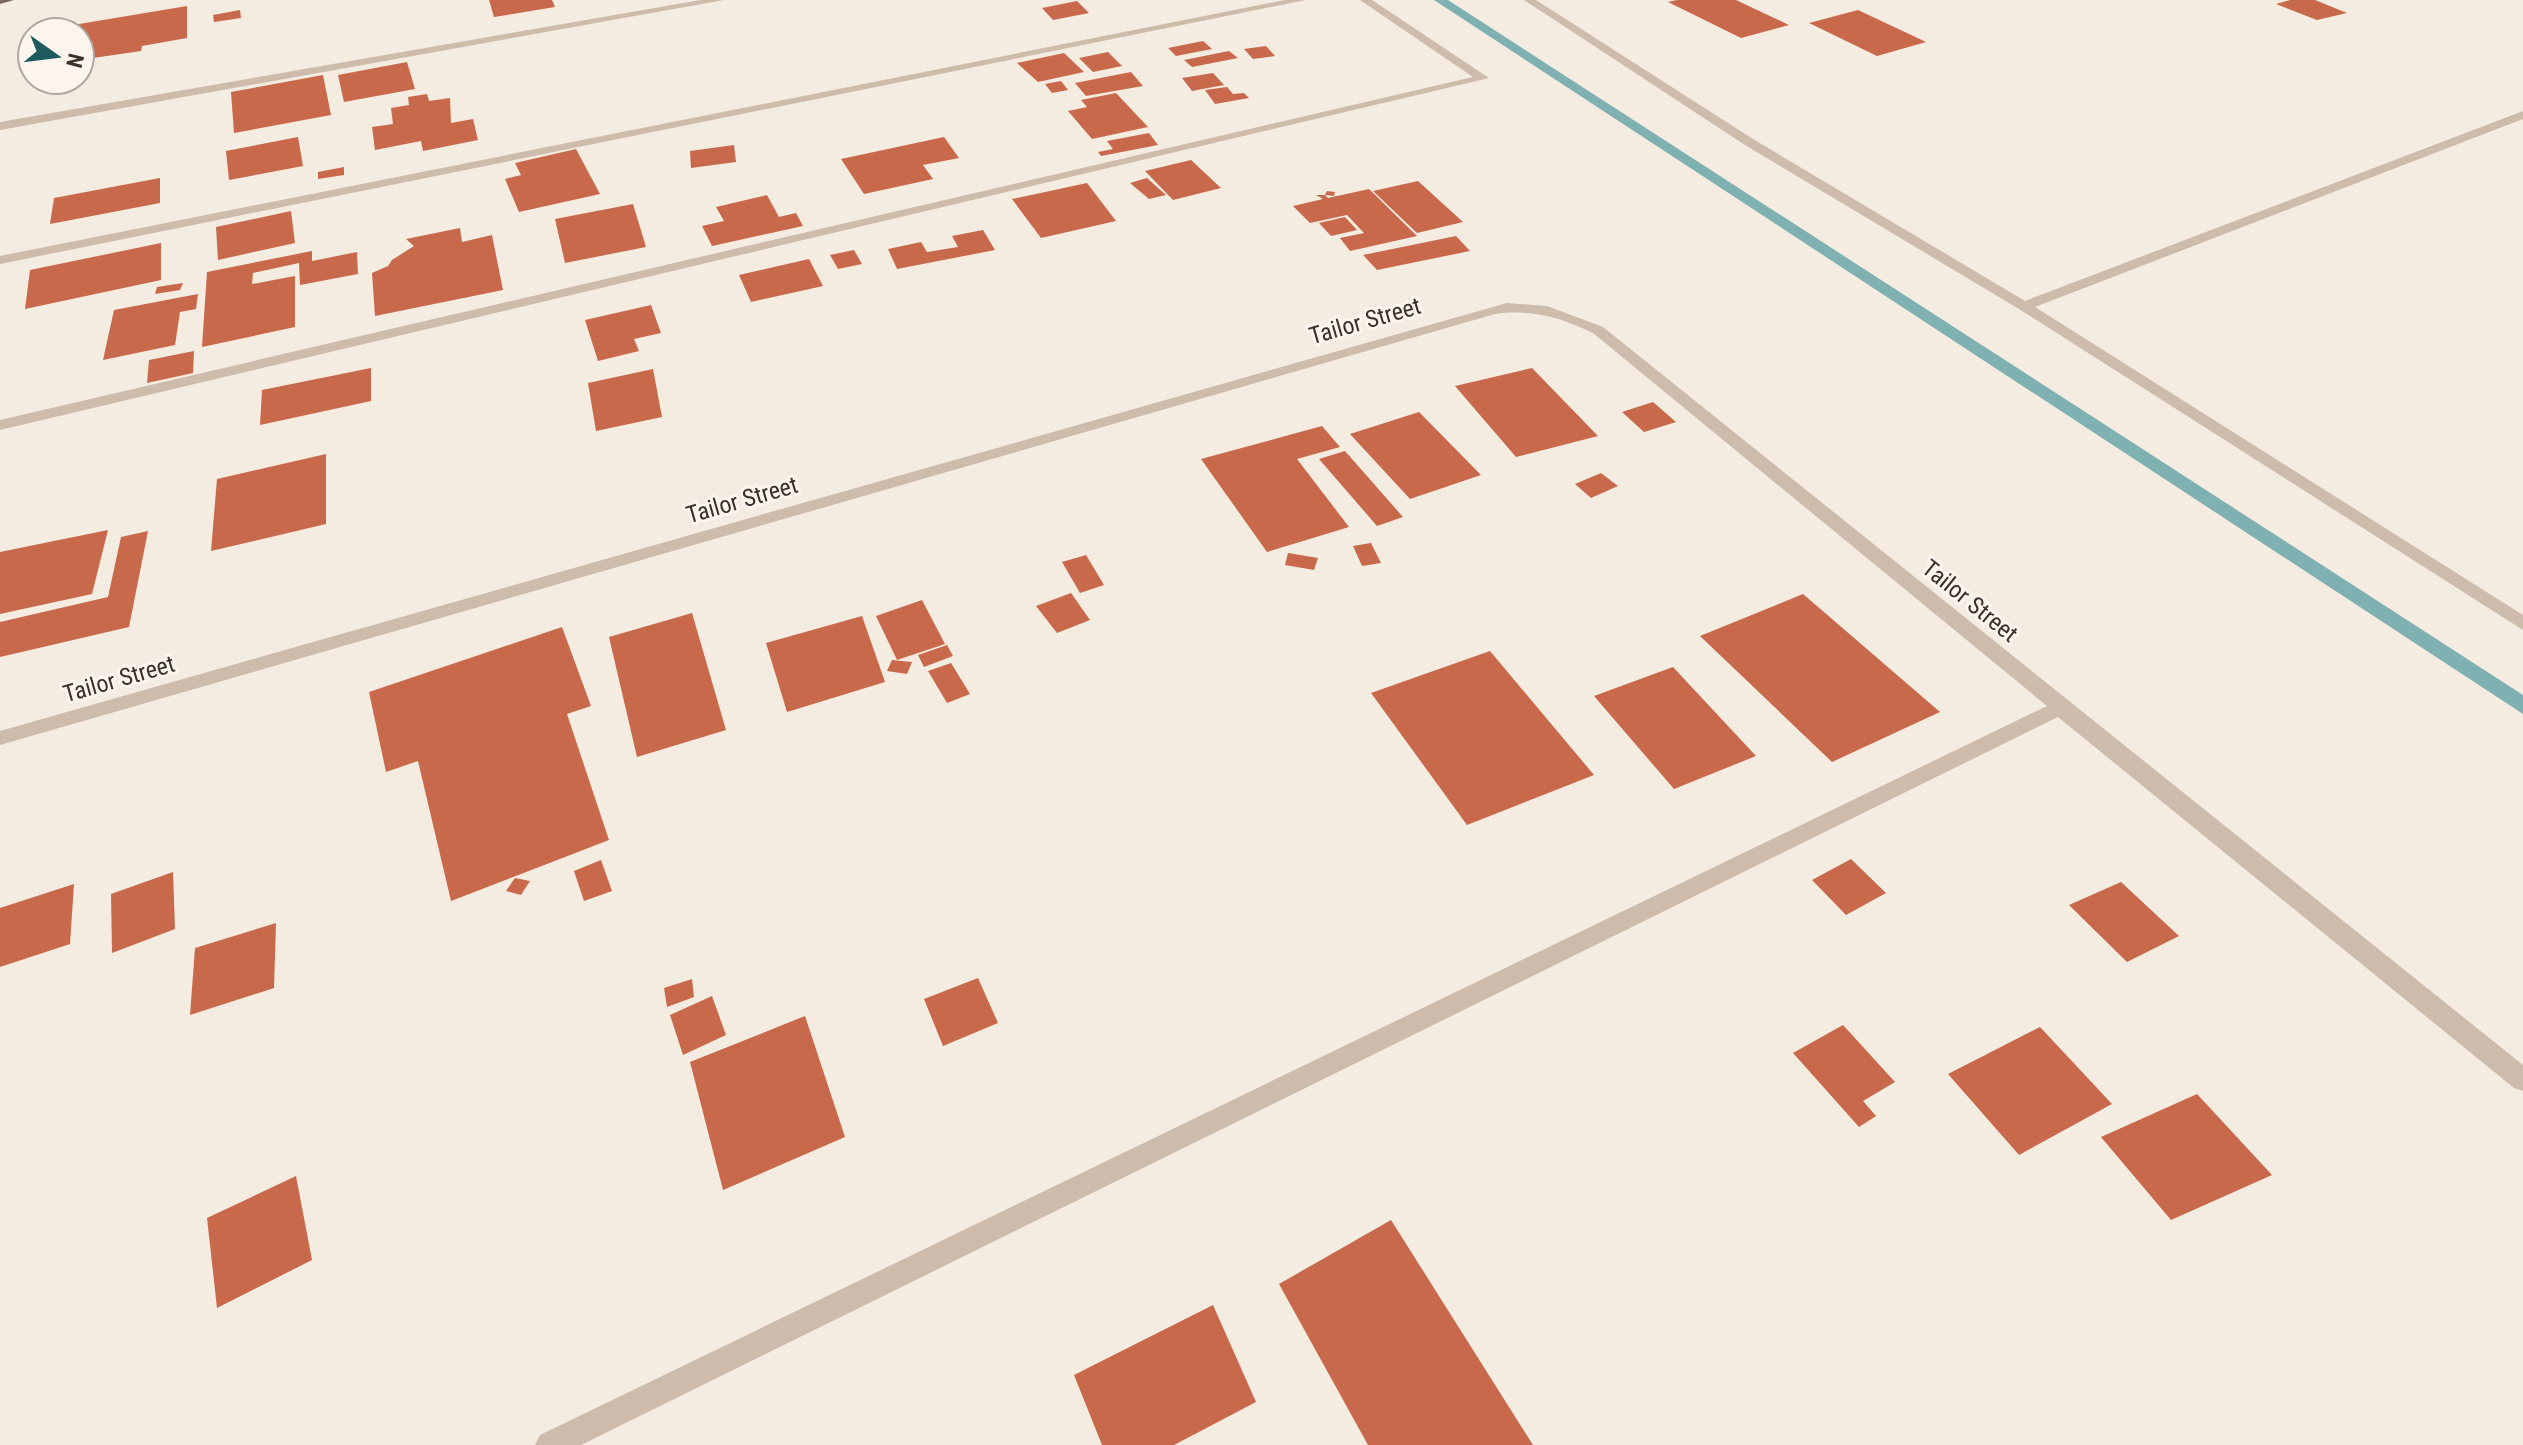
<svg xmlns="http://www.w3.org/2000/svg" width="2523" height="1445" viewBox="0 0 2523 1445" font-family="'Roboto Condensed',sans-serif">
  <style>
    .lines { fill: none; stroke-linecap: round; stroke-linejoin: round }
    .stream { fill: #7fb0b2; fill-rule: evenodd }
    .building { fill: #c8694b }
    .street { fill: #cdbbac; fill-rule: evenodd }
    .primary { fill: #7d675c; fill-rule: evenodd }
    .labels { text-anchor: middle; dominant-baseline: central; stroke-width: 6; stroke-linejoin: round; paint-order: stroke }
    .street-label { font-size: 24px; fill: #3b302b; stroke: #fbf5ee }
  </style>
  <rect width="100%" height="100%" fill="#f4ebe1"/>
  <g class="lines">
    <!-- stream -->
    <polygon class="stream" points="1434,0 1448,0 2523,695 2523,714"/>
  </g>
  <!-- building -->
  <g class="building">
    <polygon points="489,0 552,0 555,7 494,17"/>
    <polygon points="1677,0 1736,0 1789,25 1741,38 1668,2"/>
    <polygon points="2290,0 2315,0 2347,13 2317,20 2276,4"/>
    <polygon points="1077,1 1089,13 1053,20 1042,8"/>
    <polygon points="187,6 187,38 142,46 141,51 93,58 94,54 80,56 80,32 60,32 61,27"/>
    <polygon points="240,10 241,18 214,22 213,15"/>
    <polygon points="1858,10 1926,42 1877,56 1809,23"/>
    <polygon points="1203,41 1212,49 1176,56 1168,48"/>
    <polygon points="1266,46 1275,56 1253,59 1244,49"/>
    <polygon points="1229,51 1238,58 1192,67 1184,60"/>
    <polygon points="1108,52 1122,66 1093,72 1079,58"/>
    <polygon points="1064,53 1084,72 1038,82 1017,63"/>
    <polygon points="407,62 415,89 344,102 338,75"/>
    <polygon points="1131,72 1143,86 1086,96 1075,83"/>
    <polygon points="1213,73 1224,85 1192,91 1182,78"/>
    <polygon points="323,75 331,115 234,133 231,92"/>
    <polygon points="1061,81 1068,90 1052,93 1045,84"/>
    <polygon points="1227,87 1233,94 1244,93 1249,98 1215,104 1205,90"/>
    <polygon points="1116,93 1148,127 1092,139 1068,111 1087,107 1081,100"/>
    <polygon points="427,94 429,101 450,98 451,123 473,119 478,140 423,151 421,141 375,150 372,127 393,124 391,108 409,105 408,97"/>
    <polygon points="1149,133 1158,145 1101,156 1098,152 1113,149 1107,141"/>
    <polygon points="298,137 303,166 229,180 226,151"/>
    <polygon points="944,137 959,158 923,165 933,179 864,194 841,159"/>
    <polygon points="734,145 736,162 691,168 690,151"/>
    <polygon points="576,149 600,194 519,212 505,179 521,175 515,163"/>
    <polygon points="1191,160 1221,188 1173,200 1145,171"/>
    <polygon points="344,167 344,175 318,179 318,172"/>
    <polygon points="160,178 160,203 50,224 54,198"/>
    <polygon points="1147,178 1166,195 1149,199 1130,183"/>
    <polygon points="1418,181 1463,222 1417,233 1373,191"/>
    <polygon points="1087,183 1116,221 1041,238 1012,199"/>
    <polygon points="1369,189 1417,236 1350,251 1340,238 1364,233 1347,215 1310,223 1293,206 1323,199 1316,195 1325,195 1327,191 1335,192 1334,196 1325,195 1328,198"/>
    <polygon points="767,195 779,217 796,213 803,226 712,246 702,226 724,221 716,207"/>
    <polygon points="633,204 646,247 565,263 555,219"/>
    <polygon points="291,211 295,243 218,260 216,227"/>
    <polygon points="1345,217 1357,230 1331,236 1319,223"/>
    <polygon points="460,228 462,242 492,235 503,290 375,316 372,273 388,266 392,260 414,246 406,239"/>
    <polygon points="983,230 995,250 897,269 888,249 921,242 927,252 958,247 952,236"/>
    <polygon points="1456,236 1470,251 1377,270 1363,255"/>
    <polygon points="161,243 161,280 25,309 30,270"/>
    <polygon points="854,250 862,264 838,269 830,255"/>
    <polygon points="312,251 312,261 357,252 358,274 300,285 299,263 253,273 252,284 295,276 295,327 202,347 207,272"/>
    <polygon points="809,259 823,286 751,302 739,275"/>
    <polygon points="183,283 180,290 155,294 157,287"/>
    <polygon points="198,294 196,309 180,312 175,345 103,360 114,310"/>
    <polygon points="651,305 661,333 634,339 639,351 598,361 585,320"/>
    <polygon points="194,351 193,373 147,383 149,360"/>
    <polygon points="371,368 371,401 260,425 262,390"/>
    <polygon points="1532,368 1598,436 1516,457 1455,386"/>
    <polygon points="653,369 662,417 596,431 588,383"/>
    <polygon points="1653,402 1676,422 1644,432 1622,412"/>
    <polygon points="1419,412 1481,475 1410,499 1350,434"/>
    <polygon points="1322,426 1340,447 1297,459 1349,527 1267,552 1201,459"/>
    <polygon points="1345,451 1403,517 1377,526 1319,459"/>
    <polygon points="326,454 326,524 211,551 217,479"/>
    <polygon points="1601,473 1618,486 1591,498 1575,484"/>
    <polygon points="108,530 92,594 0,614 0,552"/>
    <polygon points="148,531 129,627 0,657 0,622 108,597 121,537"/>
    <polygon points="1371,543 1381,563 1362,566 1353,546"/>
    <polygon points="1288,553 1318,558 1314,570 1285,565"/>
    <polygon points="1086,555 1104,585 1080,593 1062,562"/>
    <polygon points="1071,593 1090,620 1057,633 1036,606"/>
    <polygon points="1803,594 1940,712 1832,762 1700,636"/>
    <polygon points="922,600 945,644 897,660 876,616"/>
    <polygon points="692,613 726,730 637,757 609,637"/>
    <polygon points="862,616 885,682 787,712 766,643"/>
    <polygon points="562,627 591,706 567,714 609,840 451,901 418,761 386,772 369,692"/>
    <polygon points="947,645 953,656 924,667 918,655"/>
    <polygon points="1490,651 1594,775 1467,825 1371,693"/>
    <polygon points="892,660 912,662 907,674 887,671"/>
    <polygon points="951,663 970,694 947,703 928,671"/>
    <polygon points="1673,667 1756,756 1674,789 1594,696"/>
    <polygon points="1851,859 1886,893 1846,915 1812,880"/>
    <polygon points="601,860 612,891 584,901 574,871"/>
    <polygon points="173,872 175,929 112,953 111,894"/>
    <polygon points="515,878 530,881 521,895 506,891"/>
    <polygon points="2121,882 2179,936 2127,962 2069,905"/>
    <polygon points="74,884 70,944 0,967 0,908"/>
    <polygon points="276,923 274,988 190,1015 195,948"/>
    <polygon points="978,978 998,1023 943,1046 924,999"/>
    <polygon points="692,979 694,997 667,1007 664,988"/>
    <polygon points="712,996 726,1035 683,1055 670,1015"/>
    <polygon points="805,1016 845,1137 723,1190 690,1062"/>
    <polygon points="1843,1025 1895,1082 1863,1101 1876,1116 1859,1127 1793,1053"/>
    <polygon points="2040,1027 2112,1104 2019,1155 1948,1074"/>
    <polygon points="2197,1094 2272,1175 2171,1220 2101,1137"/>
    <polygon points="296,1176 312,1260 217,1308 207,1218"/>
    <polygon points="1391,1220 1533,1445 1368,1445 1279,1284"/>
    <polygon points="1213,1305 1256,1402 1174,1445 1102,1445 1074,1375"/>
  </g>
  <g class="lines">
    <!-- street -->
    <g class="street">
      <polygon points="701,0 724,0 0,130 0,122"/>
      <polygon points="1285,0 1306,0 0,264 0,256"/>
      <polygon points="1360,0 1372,0 1489,78 0,430 0,420 1473,77"/>
      <polygon points="1524,0 1536,0 1753,139 2025,301 2523,111 2523,119 2035,307 2523,615 2523,630 2019,309 1745,145"/>
      <path d="M1507,303L1547,306L1603,327L2523,1065V1091L2514,1088L2058,717L581,1445H535L540,1435L2047,706L1593,333C1560,317 1531,309 1495,314L0,745V731Z"/>
    </g>
    <!-- primary -->
    <polygon class="primary" points="0,0 14,0 0,4"/>
  </g>
  <g class="labels">
    <!-- street labels -->
    <g class="street-label">
      <text transform="translate(1365 321) rotate(-16)">Tailor Street</text>
      <text transform="translate(742 500) rotate(-16)">Tailor Street</text>
      <text transform="translate(1970 601) rotate(39)">Tailor Street</text>
      <text transform="translate(119 679) rotate(-16)">Tailor Street</text>
    </g>
  </g>
  <!-- north arrow -->
  <g transform="translate(56 56) rotate(104)"><circle r="38" fill="#fbf5ee" stroke="#aea6a0" stroke-width="2"/>
  <path d="M0-6L14 30L0 20L-14 30Z" fill="#1f5a5e"/>
  <text y="-12" font-size="22" font-weight="bold" text-anchor="middle" fill="#3b302b">N</text>
  </g>
</svg>
